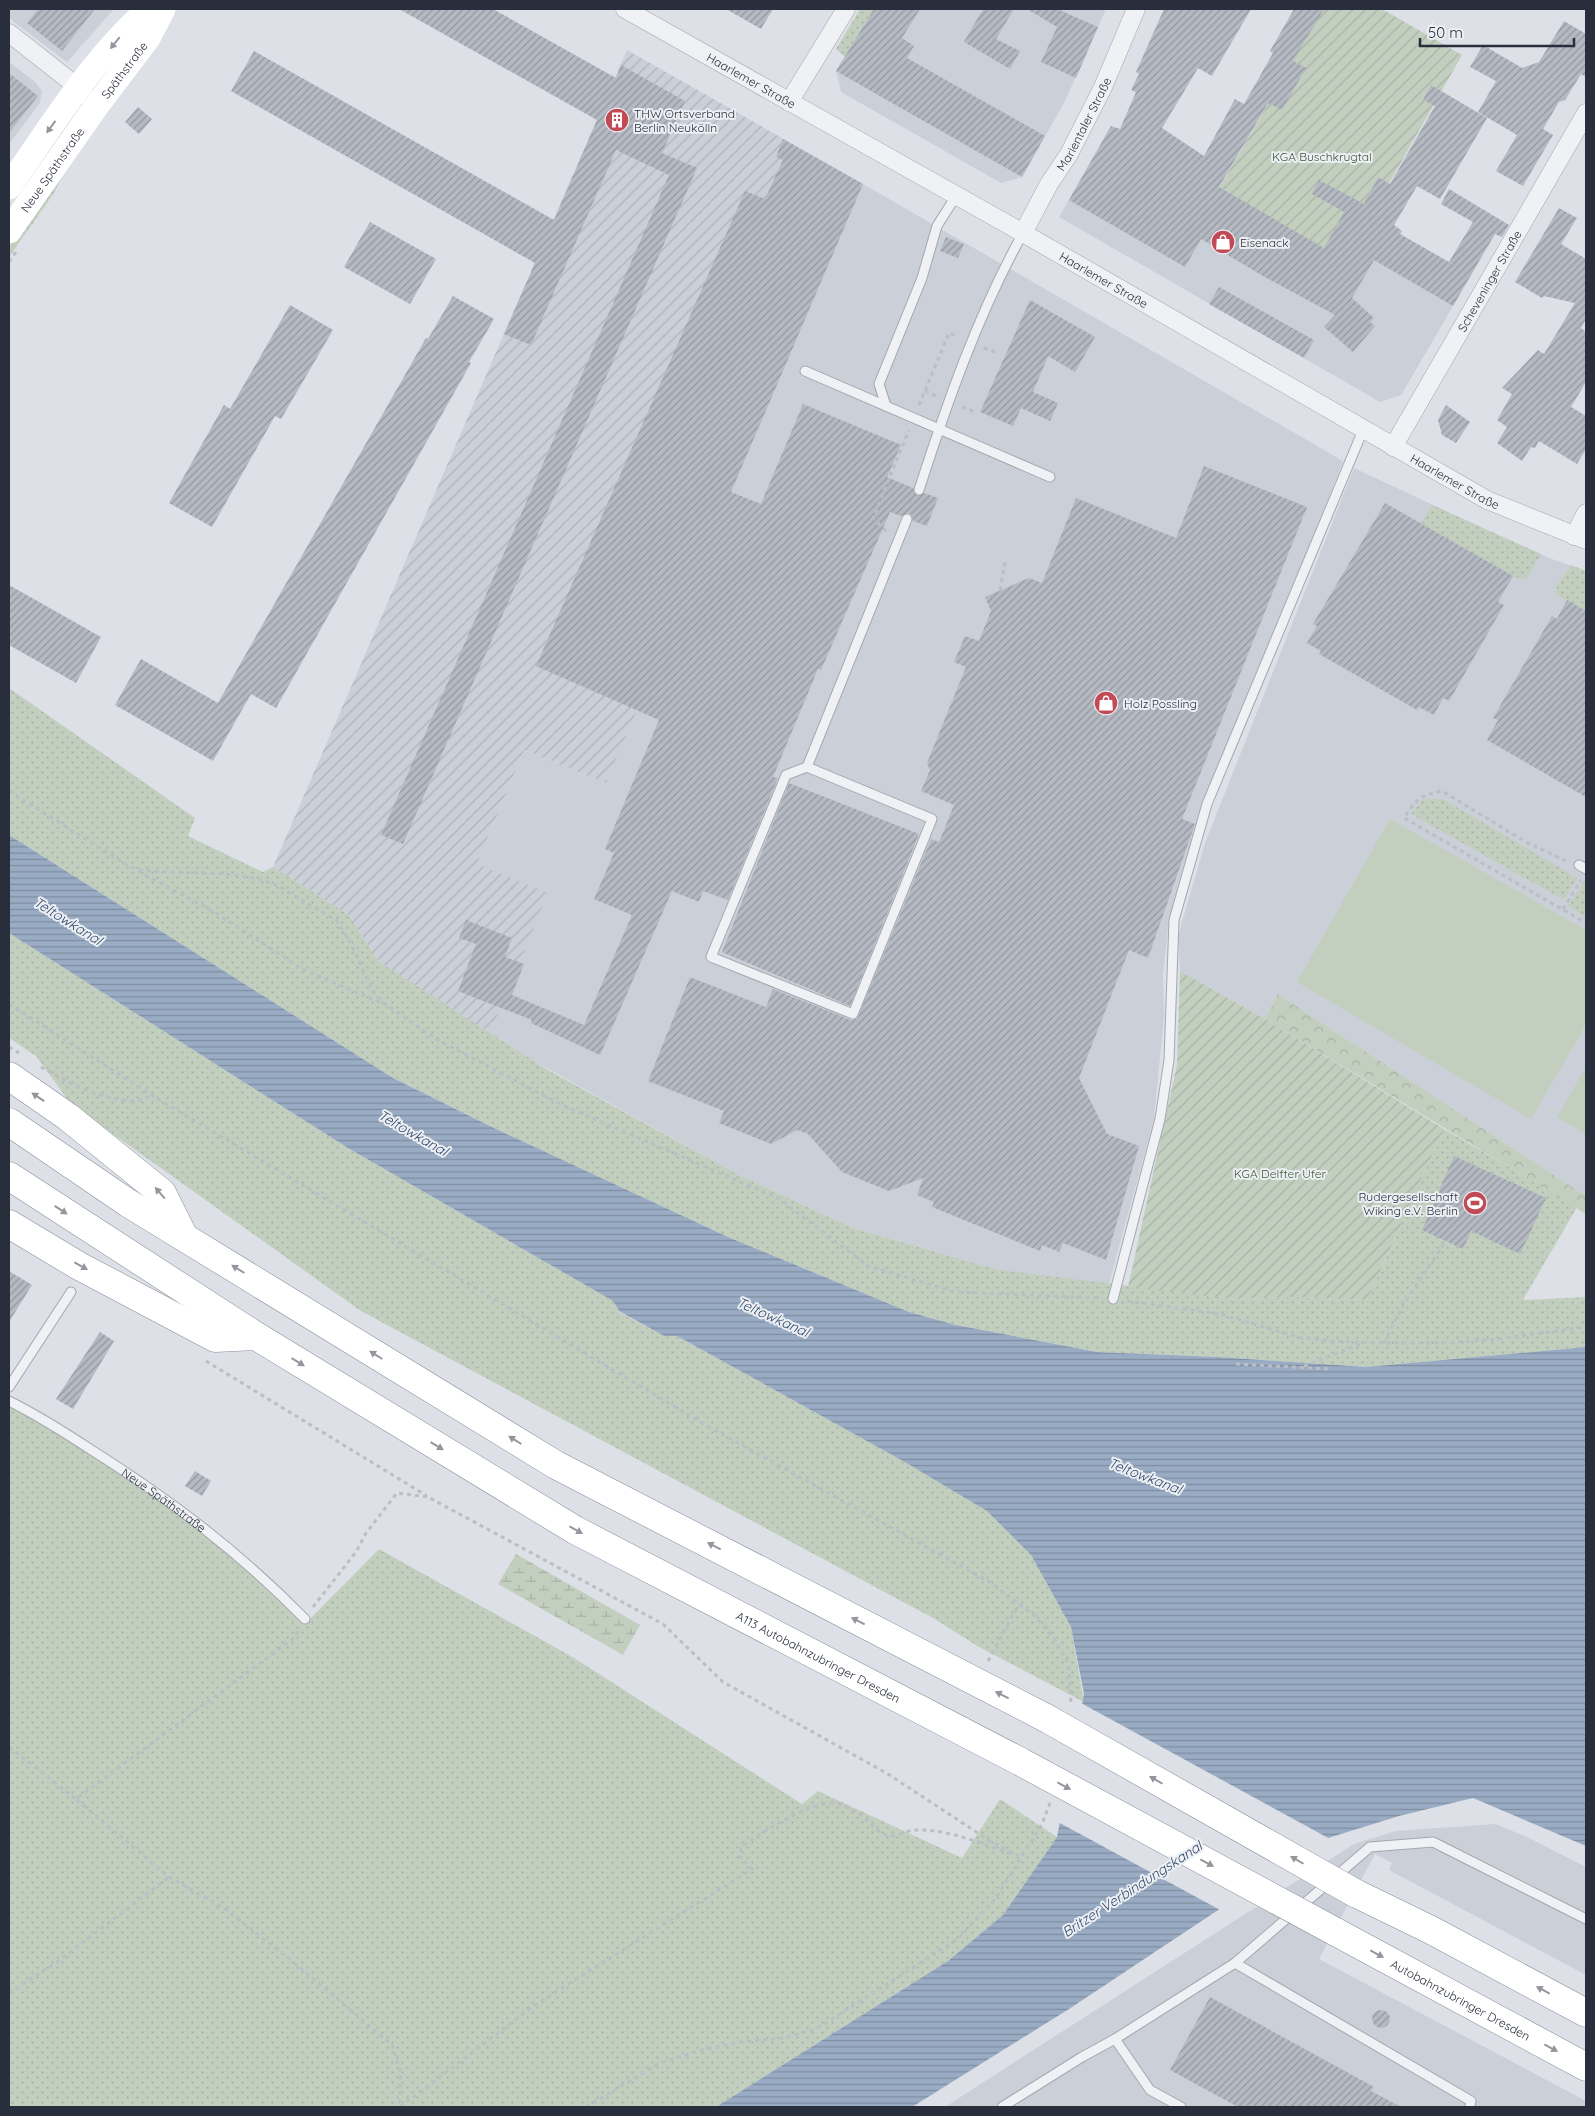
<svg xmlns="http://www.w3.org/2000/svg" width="1595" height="2116" viewBox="0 0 1595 2116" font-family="Quicksand,sans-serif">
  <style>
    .built { fill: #cbcfd7 }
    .industrial { fill: url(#industrial-furrows) }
    .grass { fill: url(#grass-dots) }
    .forest { fill: url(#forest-crowns) }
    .wetland { fill: url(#wetland-marsh) }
    .garden { fill: url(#garden-furrows) }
    .pitch { fill: #c2cfbf }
    .water { fill: url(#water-rules) }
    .pier { fill: #dde0e6 }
    .building { fill: url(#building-hatch) }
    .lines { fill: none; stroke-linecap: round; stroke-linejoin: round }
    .service-casing { stroke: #a3a7af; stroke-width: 11 }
    .minor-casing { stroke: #a3a7af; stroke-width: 19 }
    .motorway-casing { stroke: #868d9b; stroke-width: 29 }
    .path { stroke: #bbbec4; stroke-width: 3; stroke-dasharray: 4 4; stroke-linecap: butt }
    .service { stroke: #eff1f4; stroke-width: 9 }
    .minor { stroke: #eff1f4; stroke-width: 18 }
    .secondary { stroke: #fff; stroke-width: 25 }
    .motorway { stroke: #fff; stroke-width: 28 }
    .motorway-bridge-casing { stroke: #868d9b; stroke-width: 29; stroke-linecap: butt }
    .motorway-bridge { stroke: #fff; stroke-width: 28 }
    .oneway { fill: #94969d }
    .labels { text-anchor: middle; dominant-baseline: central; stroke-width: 4; stroke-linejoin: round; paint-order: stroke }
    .street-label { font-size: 12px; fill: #282e3b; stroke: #eceff4 }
    .poi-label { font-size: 12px; fill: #282e3b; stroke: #eceff4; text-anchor: start }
    .park-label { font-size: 12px; fill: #3b5536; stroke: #eceff4 }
    .water-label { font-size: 14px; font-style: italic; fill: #354b6b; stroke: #eceff4 }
  </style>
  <defs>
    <pattern id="industrial-furrows" width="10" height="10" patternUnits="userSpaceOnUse" patternTransform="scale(1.25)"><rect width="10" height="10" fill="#cbcfd7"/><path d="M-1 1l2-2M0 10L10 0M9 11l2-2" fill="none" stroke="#aeb2b9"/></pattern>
    <pattern id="grass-dots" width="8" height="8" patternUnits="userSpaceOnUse" patternTransform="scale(1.25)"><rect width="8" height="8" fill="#c2cfbf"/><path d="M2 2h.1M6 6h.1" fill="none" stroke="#a7b2a5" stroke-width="1.8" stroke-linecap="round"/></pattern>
    <pattern id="forest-crowns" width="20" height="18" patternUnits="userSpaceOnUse" patternTransform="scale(1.25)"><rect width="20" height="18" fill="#c2cfbf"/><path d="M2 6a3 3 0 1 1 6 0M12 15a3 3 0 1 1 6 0" fill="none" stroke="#a7b2a5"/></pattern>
    <pattern id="wetland-marsh" width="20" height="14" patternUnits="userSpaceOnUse" patternTransform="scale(1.25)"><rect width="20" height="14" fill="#c2cfbf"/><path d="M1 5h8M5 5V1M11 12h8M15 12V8" fill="none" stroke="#a7b2a5"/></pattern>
    <pattern id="garden-furrows" width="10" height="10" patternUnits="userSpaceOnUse" patternTransform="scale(1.25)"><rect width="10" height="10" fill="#c2cfbf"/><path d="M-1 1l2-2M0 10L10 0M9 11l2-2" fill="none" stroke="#a7b2a5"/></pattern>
    <pattern id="water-rules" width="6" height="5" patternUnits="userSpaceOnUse" patternTransform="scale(1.25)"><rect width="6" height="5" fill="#9aacc3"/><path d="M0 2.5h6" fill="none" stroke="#7e8ca0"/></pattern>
    <pattern id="building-hatch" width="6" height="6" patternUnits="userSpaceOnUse" patternTransform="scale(1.25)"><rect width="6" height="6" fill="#b5b9c2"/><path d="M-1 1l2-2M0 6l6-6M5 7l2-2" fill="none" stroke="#93979f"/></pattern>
  </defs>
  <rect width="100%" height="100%" fill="#dde0e6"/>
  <!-- built -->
  <g class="built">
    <polygon points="9,9 114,9 67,62 14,22 9,17"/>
    <polygon points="874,9 1106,9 1065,101 1022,177 1001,183 841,92 836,71"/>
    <polygon points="9,62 35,82 42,91 40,103 9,144"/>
    <polygon points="1111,126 1154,143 1219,188 1362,233 1462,291 1401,395 1380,402 1059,217"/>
    <polygon points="863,184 1343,461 1195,834 1169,919 1163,974 1164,1016 1154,1119 1109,1284 995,1269 853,1228 737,1174 489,1036 477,864 524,750 606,783"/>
    <polygon points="1354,468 1493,533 1549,558 1586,571 1586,1196 1278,994 1265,1019 1180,971 1178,936 1205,843"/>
    <polygon points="1495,1824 1525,1836 1586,1867 1586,1975 1389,1870 1392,1863 1375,1854 1319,1959 1586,2101 1586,2107 945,2107 1354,1844 1396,1831"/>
  </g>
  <!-- industrial -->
  <polygon class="industrial" points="627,50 863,184 606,783 524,750 477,864 548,893 489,1036 378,961 349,915 273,867"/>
  <!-- grass -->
  <g class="grass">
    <polygon points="860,9 874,9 845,57 836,49"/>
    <polygon points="63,169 65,171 54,193 9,257 9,247"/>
    <polygon points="1432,505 1541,554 1526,579 1513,577 1421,524"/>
    <polygon points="1571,565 1586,571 1586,611 1555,594 1557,586"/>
    <polygon points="9,688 195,818 188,836 263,872 273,867 349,915 378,961 548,1070 737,1174 853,1228 995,1269 1233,1299 1293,1297 1367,1300 1444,1129 1577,1207 1523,1300 1586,1297 1586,1347 1366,1367 1218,1357 1097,1352 956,1325 909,1312 728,1237 496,1129 393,1078 9,835"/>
    <polygon points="1423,799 1443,799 1577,878 1564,900 1411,814"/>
    <polygon points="1584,881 1586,882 1586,917 1568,906"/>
    <polygon points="9,933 348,1148 613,1301 619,1312 664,1336 677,1336 903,1461 987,1511 1031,1555 1071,1627 1084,1702 979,1647 933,1618 361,1311 71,1104 36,1056 9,1038"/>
    <polygon points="9,1396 45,1416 157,1491 309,1620 379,1549 574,1658 802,1804 818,1791 962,1858 1000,1799 1057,1837 1003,1915 948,1961 716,2107 9,2107"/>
  </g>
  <!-- forest -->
  <polygon class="forest" points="1278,994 1586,1196 1586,1214 1265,1019"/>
  <!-- wetland -->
  <polygon class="wetland" points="516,1554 640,1625 623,1655 498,1584"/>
  <!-- garden -->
  <g class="garden">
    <polygon points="1323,9 1382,9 1462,55 1345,261 1219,188"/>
    <polygon points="1180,971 1265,1019 1444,1129 1367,1300 1293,1297 1233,1299 1128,1287 1177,1065"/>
  </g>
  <!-- pitch -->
  <g class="pitch">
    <polygon points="1390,819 1586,930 1586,1024 1531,1119 1297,982"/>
    <polygon points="1586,1067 1586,1134 1557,1117"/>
  </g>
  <!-- water -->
  <polygon class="water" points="9,835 393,1078 496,1129 728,1237 909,1312 956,1325 1097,1352 1218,1357 1366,1367 1586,1347 1586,1846 1473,1798 1399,1816 1325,1839 1069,2009 912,2107 716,2107 948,1961 1003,1915 1057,1837 1084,1694 1071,1627 1031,1555 987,1511 903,1461 677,1336 664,1336 619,1311 613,1301 348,1148 9,933"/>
  <!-- pier -->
  <polygon class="pier" points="1081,1703 1332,1840 1222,1911 1058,1822"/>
  <!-- building -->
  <g class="building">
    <polygon points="38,9 95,9 62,51 27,23"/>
    <polygon points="399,9 493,9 616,78 621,65 685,101 662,153 697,168 403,844 381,835 669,175 616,150 531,345 504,334 535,263 231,91 254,51 554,220 597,120"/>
    <polygon points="726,9 773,9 761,29"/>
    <polygon points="874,9 920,9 902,38 914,46 907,58 1045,136 1022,177 836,71"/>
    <polygon points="983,9 1014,9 996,39 1020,51 1010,69 964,42"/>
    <polygon points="1027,9 1057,9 1098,27 1076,78 1041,62 1057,27"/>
    <polygon points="1164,9 1251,9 1212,76 1198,68 1162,128 1204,156 1235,99 1244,104 1273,53 1270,51 1294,9 1324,9 1293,61 1306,68 1282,110 1268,103 1219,187 1324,248 1344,212 1312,194 1319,180 1364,204 1378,177 1390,184 1435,106 1423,100 1431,85 1487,118 1440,199 1417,186 1394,225 1402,231 1400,234 1449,262 1473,222 1441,204 1449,189 1509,225 1502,237 1495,234 1453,306 1374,260 1352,298 1374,318 1370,322 1375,326 1353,352 1324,327 1335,315 1263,276 1201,239 1185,267 1069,200 1111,126 1120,129 1136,92 1131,90 1139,74 1136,72"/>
    <polygon points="1564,21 1586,34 1586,77 1581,74 1565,100 1559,102 1543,129 1553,135 1523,186 1496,171 1517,135 1478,112 1496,81 1470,67 1483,45 1522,68 1539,62"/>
    <polygon points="9,73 38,96 9,133"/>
    <polygon points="138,107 152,119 139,134 125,122"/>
    <polygon points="783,139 863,184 731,492 761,504 803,404 901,445 887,477 913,488 917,496 924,493 938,498 927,526 913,521 912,516 909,513 901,516 890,512 821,670 818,669 773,777 778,778 728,900 703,891 699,902 672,891 600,1055 531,1023 532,1020 458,991 476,944 459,938 466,920 512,938 505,957 524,964 512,995 584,1025 632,915 594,899 614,853 605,849 659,720 536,666 745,191 765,199 783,160 776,157"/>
    <polygon points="1559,208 1577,218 1561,244 1586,259 1586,319 1581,328 1586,332 1586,382 1571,407 1586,416 1586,449 1577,464 1539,441 1535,448 1531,447 1522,461 1497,443 1507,427 1497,420 1512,394 1502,388 1538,350 1544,354 1575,303 1544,296 1542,298 1515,282"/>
    <polygon points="370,222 436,259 410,304 344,267"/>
    <polygon points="946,237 964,244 958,258 940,251"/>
    <polygon points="1219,287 1314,340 1304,358 1209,304"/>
    <polygon points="453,296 494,319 469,362 471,363 276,708 251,694 213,761 115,705 141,659 218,703 426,338 428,339"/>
    <polygon points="1030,300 1095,337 1075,372 1048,356 1033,392 1058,403 1050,421 1021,408 1013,426 980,412"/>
    <polygon points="290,305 333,330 281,419 275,416 212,527 169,503 224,405 230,409"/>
    <polygon points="1446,405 1470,422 1456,443 1442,435 1438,420"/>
    <polygon points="1204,466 1307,507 1182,819 1195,824 1148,958 1129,950 1079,1078 1107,1134 1139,1146 1106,1260 1063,1243 1059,1252 1042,1245 1040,1251 932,1207 934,1202 917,1195 923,1178 889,1191 842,1172 808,1134 797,1130 771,1144 719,1123 724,1111 648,1081 690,977 766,1007 773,989 851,1020 857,1019 931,839 939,842 954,805 921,791 930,770 927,763 966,667 954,662 965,636 979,641 991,611 985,597 1029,578 1042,583 1076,498 1176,538"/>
    <polygon points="1385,503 1513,576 1498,602 1504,605 1449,701 1443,698 1434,715 1419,707 1417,710 1319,654 1321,651 1307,643 1317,626 1313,624"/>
    <polygon points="9,585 101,637 76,683 9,645"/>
    <polygon points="1567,600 1586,611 1586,797 1487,740 1498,720 1493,718 1552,616 1557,619"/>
    <polygon points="789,783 919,834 850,1006 722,952"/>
    <polygon points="1454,1156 1546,1198 1520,1254 1471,1231 1463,1249 1422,1230"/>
    <polygon points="9,1271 32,1285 9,1322"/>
    <polygon points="100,1332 114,1341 73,1409 56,1399"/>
    <polygon points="195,1471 211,1481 202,1496 185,1486"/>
    <polygon points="1210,1997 1374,2087 1371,2091 1401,2107 1238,2107 1170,2070"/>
    <circle cx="1381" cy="2019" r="9"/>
  </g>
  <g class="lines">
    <!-- service casing -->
    <g class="service-casing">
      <g id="service">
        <polyline points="805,371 1050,477"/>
        <polyline points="886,406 879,384 922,278 937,226 956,196"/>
        <path d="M919,490C947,403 978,314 1023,233"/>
        <polyline points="807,767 786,775 711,957 853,1014 932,819 807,767 907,519"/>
        <polyline points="1579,865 1586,869"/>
        <polyline points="1113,1299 1160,1119 1169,1060 1174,920 1207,804 1363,430"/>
        <polyline points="9,1387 71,1292"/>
        <path id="s1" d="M9,1401C37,1415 64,1432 90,1449C172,1501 237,1550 305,1619"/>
        <polyline points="1235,1963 1471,2101 1470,2107"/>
        <polyline points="1115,2039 1150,2090 1181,2107"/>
        <polyline points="1002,2107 1082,2057 1115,2039 1235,1963 1370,1847 1433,1842 1586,1919"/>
      </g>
    </g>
    <!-- minor casing -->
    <g class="minor-casing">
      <g id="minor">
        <path id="s2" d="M625,9L1023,233L1487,500L1586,540"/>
        <polyline points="9,33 79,88 86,96"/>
        <polyline points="789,102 846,9"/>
        <path id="s3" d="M1023,233L1049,184L1069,154L1103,87L1136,9"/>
        <path id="s4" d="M1393,447L1586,113"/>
        <polyline points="1574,536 1586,513"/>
      </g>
    </g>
    <!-- motorway casing -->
    <g class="motorway-casing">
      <g id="motorway">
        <polyline points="9,1076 68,1117 162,1193 183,1235"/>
        <polyline points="9,1122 128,1203 556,1465 1046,1718"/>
        <path id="s6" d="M9,1176L256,1336L575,1530L1021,1762"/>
        <polyline points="9,1224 79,1266 215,1338 256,1336"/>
        <polyline points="1355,1893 1431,1930 1586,2013"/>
        <path id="s7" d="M1334,1931L1586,2067"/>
      </g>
    </g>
    <!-- path -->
    <g class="path">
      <polyline points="9,262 16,252"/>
      <polyline points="984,348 995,352"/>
      <polyline points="925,391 936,396"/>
      <polyline points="919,405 949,333 958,336"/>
      <polyline points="962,407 976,412"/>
      <polyline points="886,531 873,518 909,430"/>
      <polyline points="1000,590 1005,562"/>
      <polyline points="9,791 130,867 144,871 227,874 259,879 276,885 336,920 350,942 373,991 385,1004 438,1040 562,1105 778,1198 868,1266 955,1292 1099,1298"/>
      <path d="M1566,861L1526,842L1442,791C1420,795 1416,800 1404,818L1586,923"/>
      <polyline points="138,871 214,912 304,970 382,1003"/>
      <polyline points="1563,909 1581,880"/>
      <polyline points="9,1004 153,1096 709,1427 990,1582 1035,1616 1055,1640 1069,1665 1071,1705"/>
      <polyline points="9,1047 19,1053"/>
      <path d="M41,1067C69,1083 101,1100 133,1101C139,1102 146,1098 152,1096"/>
      <polyline points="1127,1301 1220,1314 1301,1338 1331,1341 1384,1343 1442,1343 1498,1339 1586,1327"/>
      <polyline points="1384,1343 1403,1305 1446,1241"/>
      <polyline points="206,1361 427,1496"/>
      <polyline points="1236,1364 1328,1369"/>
      <polyline points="1304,1366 1363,1343"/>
      <polyline points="313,1607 356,1552 366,1533 397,1493 428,1497 663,1624 723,1682 888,1774 990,1841 1021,1857"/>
      <polyline points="298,1631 294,1638 76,1799 169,1877 222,1907 291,1960 392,2045 401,2074 399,2107"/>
      <polyline points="988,1661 1019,1604"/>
      <polyline points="9,1747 76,1799"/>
      <polyline points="9,1993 57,1962 169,1877"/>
      <path d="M400,2107L535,2005L752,1869L739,1856L742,1846C761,1833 811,1801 835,1803C844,1804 852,1810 859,1814C872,1822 876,1835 893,1836C900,1836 907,1830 915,1830C948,1829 980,1843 1011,1854"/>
      <polyline points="586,2107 658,2064 697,2051 741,2042 783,2038 816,2029 958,1939 996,1898 1042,1824 1050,1803"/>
    </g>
    <!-- service -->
    <use href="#service" class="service"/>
    <!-- minor -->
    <use href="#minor" class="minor"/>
    <!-- secondary -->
    <g class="secondary">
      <path d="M9,187C51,126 93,58 149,9"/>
      <path id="s5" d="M9,231L95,108L148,38L163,9"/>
    </g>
    <!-- motorway -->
    <use href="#motorway" class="motorway"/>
    <!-- motorway-bridge casing -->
    <g class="motorway-bridge-casing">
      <g id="motorway-bridge">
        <polyline points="1046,1718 1355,1893"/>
        <polyline points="1021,1762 1334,1931"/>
      </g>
    </g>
    <!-- motorway-bridge -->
    <use href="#motorway-bridge" class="motorway-bridge"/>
  </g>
  <!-- one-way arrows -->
  <defs><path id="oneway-solid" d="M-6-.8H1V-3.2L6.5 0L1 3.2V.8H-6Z" transform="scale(1.25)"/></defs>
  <g class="oneway">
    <use href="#oneway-solid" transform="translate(115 43) rotate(129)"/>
    <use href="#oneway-solid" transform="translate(51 127) rotate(126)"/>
    <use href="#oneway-solid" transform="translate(38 1097) rotate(-146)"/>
    <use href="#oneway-solid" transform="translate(160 1193) rotate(-131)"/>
    <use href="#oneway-solid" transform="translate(61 1210) rotate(33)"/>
    <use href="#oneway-solid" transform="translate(81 1266) rotate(29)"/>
    <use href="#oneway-solid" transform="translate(238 1269) rotate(-148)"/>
    <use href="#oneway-solid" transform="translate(376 1355) rotate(-148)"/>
    <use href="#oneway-solid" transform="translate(298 1362) rotate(31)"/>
    <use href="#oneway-solid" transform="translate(515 1440) rotate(-148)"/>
    <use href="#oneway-solid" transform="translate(437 1446) rotate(31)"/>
    <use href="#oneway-solid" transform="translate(576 1530) rotate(29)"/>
    <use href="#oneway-solid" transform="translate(714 1546) rotate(-153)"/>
    <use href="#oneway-solid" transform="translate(858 1621) rotate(-153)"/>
    <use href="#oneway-solid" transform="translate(1002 1695) rotate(-153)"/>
    <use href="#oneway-solid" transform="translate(1156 1780) rotate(-150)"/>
    <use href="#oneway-solid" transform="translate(1064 1786) rotate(28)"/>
    <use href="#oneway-solid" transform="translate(1297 1860) rotate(-150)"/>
    <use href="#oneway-solid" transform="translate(1207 1863) rotate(28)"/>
    <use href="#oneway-solid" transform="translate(1377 1954) rotate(28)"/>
    <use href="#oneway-solid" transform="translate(1543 1990) rotate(-152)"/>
    <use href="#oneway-solid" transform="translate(1551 2048) rotate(28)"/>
  </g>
  <!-- icons -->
  <defs>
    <g id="building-disc" transform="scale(1.25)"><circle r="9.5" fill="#c24a56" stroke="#eceff4"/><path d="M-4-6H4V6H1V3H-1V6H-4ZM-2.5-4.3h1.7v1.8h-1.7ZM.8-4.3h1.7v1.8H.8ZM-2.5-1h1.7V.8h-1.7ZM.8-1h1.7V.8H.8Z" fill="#fff"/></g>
    <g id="shop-disc" transform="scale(1.25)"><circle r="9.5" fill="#c24a56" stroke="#eceff4"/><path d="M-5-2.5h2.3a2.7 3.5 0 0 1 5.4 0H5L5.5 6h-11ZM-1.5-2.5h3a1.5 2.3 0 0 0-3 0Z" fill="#fff"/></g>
    <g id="stadium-disc" transform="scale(1.25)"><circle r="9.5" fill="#c24a56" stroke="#eceff4"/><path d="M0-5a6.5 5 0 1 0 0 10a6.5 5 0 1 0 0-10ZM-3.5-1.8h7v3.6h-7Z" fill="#fff"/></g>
  </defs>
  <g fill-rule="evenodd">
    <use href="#building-disc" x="617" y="120"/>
    <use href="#shop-disc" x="1223" y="242"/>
    <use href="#shop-disc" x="1106" y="703"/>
    <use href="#stadium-disc" x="1475" y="1203"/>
  </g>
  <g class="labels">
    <!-- street labels -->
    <g class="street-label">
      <text stroke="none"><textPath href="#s5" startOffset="198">Späthstraße</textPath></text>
      <text stroke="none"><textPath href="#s2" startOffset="145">Haarlemer Straße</textPath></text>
      <text stroke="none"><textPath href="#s3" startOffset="125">Marientaler Straße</textPath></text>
      <text stroke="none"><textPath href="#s5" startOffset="75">Neue Späthstraße</textPath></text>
      <text stroke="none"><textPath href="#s2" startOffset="550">Haarlemer Straße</textPath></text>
      <text stroke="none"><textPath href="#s4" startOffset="192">Scheveninger Straße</textPath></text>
      <text stroke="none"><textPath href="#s2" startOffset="955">Haarlemer Straße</textPath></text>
      <text stroke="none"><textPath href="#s1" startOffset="184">Neue Späthstraße</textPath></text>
      <text stroke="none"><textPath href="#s6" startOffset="942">A113 Autobahnzubringer Dresden</textPath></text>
      <text stroke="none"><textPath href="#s7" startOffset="144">Autobahnzubringer Dresden</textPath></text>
    </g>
    <!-- poi labels -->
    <g class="poi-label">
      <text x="634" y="113">THW Ortsverband<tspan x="634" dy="14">Berlin Neukölln</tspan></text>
      <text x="1240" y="242">Eisenack</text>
      <text x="1124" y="703">Holz Possling</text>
      <text x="1458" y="1196" text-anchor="end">Rudergesellschaft<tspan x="1458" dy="14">Wiking e.V. Berlin</tspan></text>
    </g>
    <!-- park labels -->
    <g class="park-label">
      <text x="1322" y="156">KGA Buschkrugtal</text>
      <text x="1280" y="1173">KGA Delfter Ufer</text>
    </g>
    <!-- water labels -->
    <g class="water-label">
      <text transform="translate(68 921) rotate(32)">Teltowkanal</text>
      <text transform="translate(413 1133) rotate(30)">Teltowkanal</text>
      <text transform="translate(773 1317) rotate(24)">Teltowkanal</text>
      <text transform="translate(1145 1476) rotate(21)">Teltowkanal</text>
      <text transform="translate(1132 1889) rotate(-33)">Britzer Verbindungskanal</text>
    </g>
  </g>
  <!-- border -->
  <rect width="1595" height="2116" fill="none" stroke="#282e3b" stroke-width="20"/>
  <!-- scale -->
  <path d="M1420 38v8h154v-8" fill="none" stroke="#282e3b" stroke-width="2.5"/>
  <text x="1428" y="38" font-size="15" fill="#282e3b" stroke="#eceff4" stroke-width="4" paint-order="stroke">50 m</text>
</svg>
